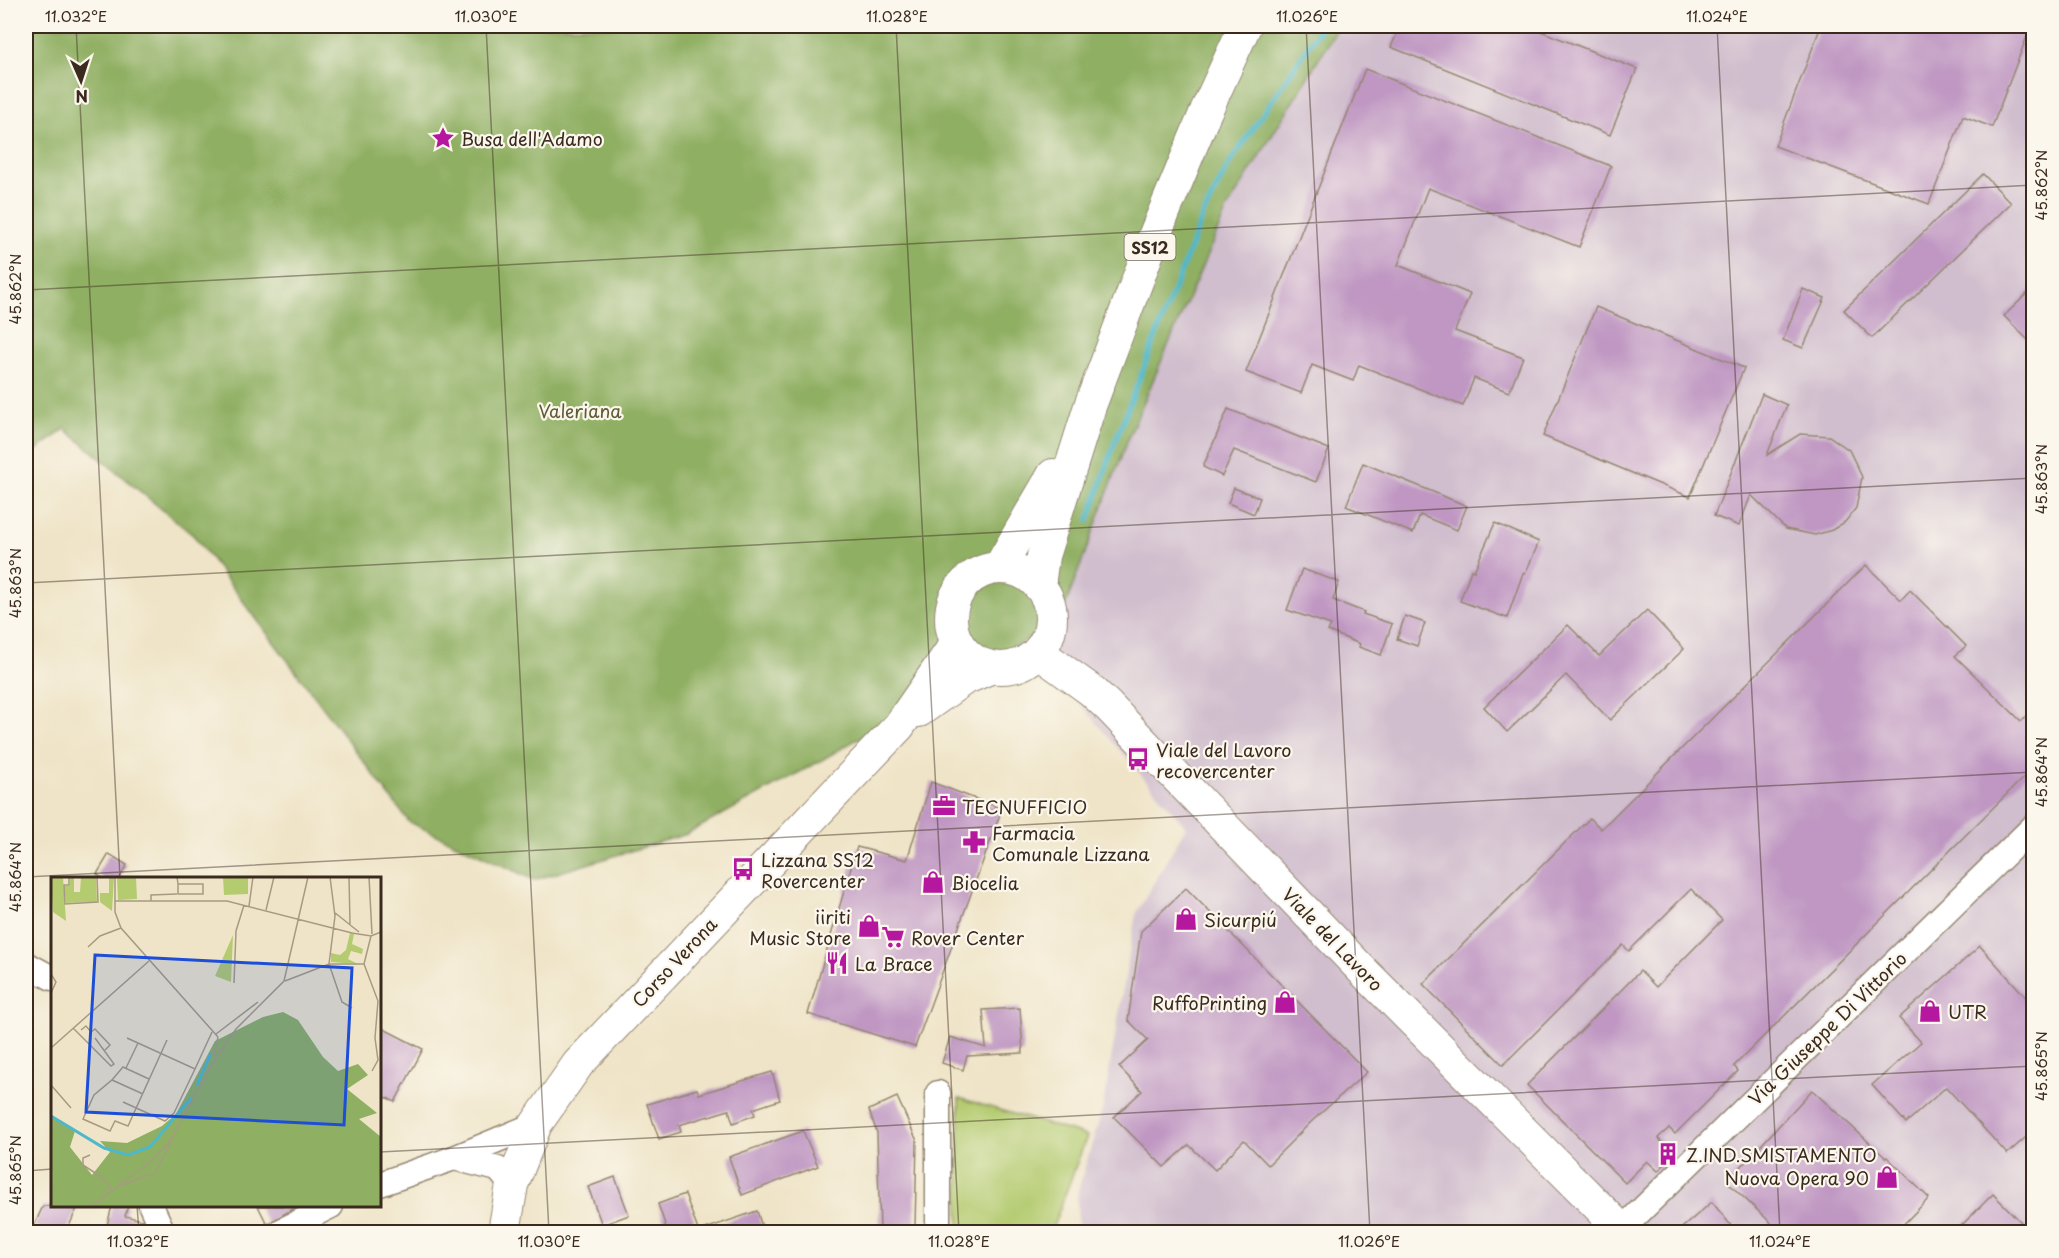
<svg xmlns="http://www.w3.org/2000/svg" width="2059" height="1258" viewBox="0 0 2059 1258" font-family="'Playpen Sans',sans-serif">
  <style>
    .industrial { fill: #d0bdcd }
    .green { fill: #b4cb70; stroke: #787a47; stroke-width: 1.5 }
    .forest { fill: #8faf62; stroke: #656c40; stroke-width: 1.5 }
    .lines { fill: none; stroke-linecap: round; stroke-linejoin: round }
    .stream { stroke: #4eb8cb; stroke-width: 5 }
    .building { fill: #bf97c2 }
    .minor-casing { stroke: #958772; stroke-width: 27 }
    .major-casing { stroke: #958772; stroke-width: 34 }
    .minor { stroke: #fff; stroke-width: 24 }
    .major { stroke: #fff; stroke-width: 32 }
    .ticks { fill: none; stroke: #3b2a1e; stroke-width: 1.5; stroke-opacity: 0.45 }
    .labels { text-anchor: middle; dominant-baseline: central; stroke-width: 4.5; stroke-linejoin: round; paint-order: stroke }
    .shield { fill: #fbf7ec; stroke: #75685c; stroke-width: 1.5 }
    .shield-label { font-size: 16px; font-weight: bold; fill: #3b2a1e }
    .poi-label { font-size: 18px; fill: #3b2a1e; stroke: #fbf7ec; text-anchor: start }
    .park-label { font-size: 18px; fill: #5f5a37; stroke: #fbf7ec }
    .street-label { font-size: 18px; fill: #3b2a1e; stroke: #fbf7ec }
    .inset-river { fill: none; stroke: #4eb8cb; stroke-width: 3 }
    .inset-road { fill: none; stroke: #a79a83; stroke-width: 1.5 }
    .view { fill: #1d4ed8; fill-opacity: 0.15; stroke: #1d4ed8; stroke-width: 3 }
    .inset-edge { fill: none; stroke: #3b2a1e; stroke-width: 3 }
    .neatline { fill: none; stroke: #3b2a1e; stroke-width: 2 }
    .ticks-label { font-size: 15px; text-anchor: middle; fill: #3b2a1e }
  </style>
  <rect width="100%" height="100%" fill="#fbf7ec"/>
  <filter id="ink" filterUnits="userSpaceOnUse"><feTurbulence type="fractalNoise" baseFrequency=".0167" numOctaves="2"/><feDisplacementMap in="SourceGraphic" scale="12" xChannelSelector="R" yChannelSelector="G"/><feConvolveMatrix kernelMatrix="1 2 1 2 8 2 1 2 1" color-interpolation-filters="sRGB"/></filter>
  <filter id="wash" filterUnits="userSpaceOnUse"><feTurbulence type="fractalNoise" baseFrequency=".008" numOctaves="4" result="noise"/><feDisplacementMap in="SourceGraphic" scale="24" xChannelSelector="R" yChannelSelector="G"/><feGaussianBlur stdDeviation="1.35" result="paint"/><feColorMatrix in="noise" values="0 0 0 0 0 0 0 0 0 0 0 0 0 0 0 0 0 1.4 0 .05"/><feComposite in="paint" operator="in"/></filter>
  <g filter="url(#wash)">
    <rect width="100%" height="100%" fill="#efe4c7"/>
    <!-- industrial -->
    <polygon class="industrial" points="1339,26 2033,26 2033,1232 1078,1232 1077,1194 1103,1107 1136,914 1186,827 1026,641 1061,620 1129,436 1227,209"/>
    <!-- green -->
    <polygon class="green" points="959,1098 1087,1136 1051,1232 959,1232"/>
    <!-- forest -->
    <polygon class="forest" points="26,26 1339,26 1227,209 1129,436 1060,620 820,761 687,834 534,880 409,822 194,536 65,429 26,458"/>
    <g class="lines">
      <!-- stream -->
      <polyline class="stream" points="1089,520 1114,444 1203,215 1229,164 1322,26"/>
    </g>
    <g id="blocks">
      <!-- building -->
      <g class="building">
        <polygon points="1400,26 1528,26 1637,69 1610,135 1391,47"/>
        <polygon points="1821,26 2031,26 1992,127 1963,116 1929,204 1775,146"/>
        <polygon points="1365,69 1611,166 1579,247 1428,188 1398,265 1470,294 1455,331 1523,357 1509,392 1474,378 1463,406 1359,365 1353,381 1312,365 1301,393 1246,372"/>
        <polygon points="1983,174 2011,203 1872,338 1844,310"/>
        <polygon points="2034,287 2034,346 2004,316"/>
        <polygon points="1803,289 1825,298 1803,348 1783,340"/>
        <polygon points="1596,307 1744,368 1690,497 1543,436"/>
        <polygon points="1762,394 1787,405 1767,455 1800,434 1829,436 1849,450 1862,477 1856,508 1845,522 1832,530 1815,535 1786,529 1751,495 1739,526 1714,516"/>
        <polygon points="1228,409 1329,449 1316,482 1234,450 1222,476 1203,467"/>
        <polygon points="1363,463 1467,506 1457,530 1420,515 1413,533 1346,506"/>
        <polygon points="1234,488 1260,498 1254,514 1228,503"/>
        <polygon points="1495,523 1539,542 1525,574 1523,573 1507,618 1460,601 1471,570 1474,571"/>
        <polygon points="1866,565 1901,600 1910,590 1966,646 1955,656 2021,721 2034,709 2034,767 1734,1066 1738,1071 1675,1134 1669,1128 1658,1138 1673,1156 1658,1171 1647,1161 1625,1183 1527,1085 1640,971 1656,987 1722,920 1691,889 1629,951 1623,945 1503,1065 1423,984 1590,818 1601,829"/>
        <polygon points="1302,569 1339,582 1333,600 1364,612 1363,614 1392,624 1381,655 1359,647 1360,644 1328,631 1331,625 1287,610"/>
        <polygon points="1647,610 1684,649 1610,720 1566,675 1507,732 1484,707 1568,625 1599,656"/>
        <polygon points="1405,616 1425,623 1417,646 1397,639"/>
        <polygon points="931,782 1002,809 915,1047 808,1014 857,847 907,860"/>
        <polygon points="109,854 127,865 119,879 104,879 97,874"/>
        <polygon points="1186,888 1367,1072 1311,1122 1268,1165 1244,1140 1215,1170 1189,1145 1164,1167 1114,1117 1142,1091 1119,1067 1148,1040 1128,1020 1141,931"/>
        <polygon points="1980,946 2034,1006 2034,1130 2007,1154 1946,1087 1906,1123 1872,1085 1921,1042 1899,1018"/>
        <polygon points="1020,1008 1023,1053 967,1056 963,1070 942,1063 950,1037 986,1048 983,1010"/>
        <polygon points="380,1027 423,1049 395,1102 380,1094"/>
        <polygon points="772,1072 780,1100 753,1109 755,1115 733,1123 729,1110 679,1125 681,1132 659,1139 647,1104 697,1089 699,1094"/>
        <polygon points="1812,1090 1886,1158 1887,1157 1929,1198 1895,1233 1782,1233 1727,1182"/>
        <polygon points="897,1097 917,1141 915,1226 880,1230 877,1133 869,1110"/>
        <polygon points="803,1131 818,1166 742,1195 729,1157"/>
        <polygon points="615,1177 629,1215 602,1225 588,1187"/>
        <polygon points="685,1194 699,1233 668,1233 658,1204"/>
        <polygon points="1993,1194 2032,1233 1954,1233"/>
        <polygon points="1712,1202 1737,1233 1676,1233"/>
        <polygon points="43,1206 78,1206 66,1233 49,1233 34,1226"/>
        <polygon points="112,1206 128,1206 125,1216 142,1220 140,1233 105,1233"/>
        <polygon points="258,1206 298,1206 267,1224"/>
        <polygon points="757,1211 764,1233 702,1233 702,1230"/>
      </g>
    </g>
  </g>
  <g filter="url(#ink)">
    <use href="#blocks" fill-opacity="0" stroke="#958772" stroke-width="1.5"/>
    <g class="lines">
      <!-- minor casing -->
      <g class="minor-casing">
        <g id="minor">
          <polyline points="26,964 52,978"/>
          <polyline points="454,1158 498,1169 512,1185"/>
          <polyline points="380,1184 454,1158 536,1124"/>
          <polyline points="151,1206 163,1232"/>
          <polyline points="1621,1230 2034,826"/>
          <polyline points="279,1232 331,1206"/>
          <polyline points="938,1232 938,1093"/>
        </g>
      </g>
      <!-- major casing -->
      <g class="major-casing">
        <g id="major">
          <polyline points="999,568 1053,475"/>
          <circle cx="1001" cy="618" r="50"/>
          <polyline points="1039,586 1043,556 1090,406 1153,239 1206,111 1245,26"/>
          <polyline points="1038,652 1092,691 1108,706 1365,973 1624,1232"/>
          <polyline points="919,711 964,679 992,667"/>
          <polyline points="504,1232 512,1185 536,1124 578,1064 899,726 957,642"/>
        </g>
      </g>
      <!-- minor -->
      <use href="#minor" class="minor"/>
      <!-- major -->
      <use href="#major" class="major"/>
    </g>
  </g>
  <!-- ticks -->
  <path class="ticks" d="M76,26L120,878M486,26L549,1232M896,26L959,1232M1306,26L1370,1232M1717,26L1780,1232M26,290L2034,185M26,583L2034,478M26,877L2034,772M380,1152L2034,1066M26,1171L52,1169M137,1206L139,1232"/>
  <!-- icons -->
  <defs>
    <g id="sight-bare" transform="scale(1.8)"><path d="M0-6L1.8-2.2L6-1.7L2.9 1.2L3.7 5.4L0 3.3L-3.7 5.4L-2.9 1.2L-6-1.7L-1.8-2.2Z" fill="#b5179e" stroke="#fbf7ec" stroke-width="2.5" paint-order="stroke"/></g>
    <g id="bus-bare" transform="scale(1.8)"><path d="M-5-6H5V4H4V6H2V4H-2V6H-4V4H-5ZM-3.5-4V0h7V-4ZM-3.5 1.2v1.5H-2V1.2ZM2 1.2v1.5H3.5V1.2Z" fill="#b5179e" stroke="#fbf7ec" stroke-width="2.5" paint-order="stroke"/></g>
    <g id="office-bare" transform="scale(1.8)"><path d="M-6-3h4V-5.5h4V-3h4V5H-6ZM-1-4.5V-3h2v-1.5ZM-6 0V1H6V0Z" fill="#b5179e" stroke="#fbf7ec" stroke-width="2.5" paint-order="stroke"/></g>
    <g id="pharmacy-bare" transform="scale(1.8)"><path d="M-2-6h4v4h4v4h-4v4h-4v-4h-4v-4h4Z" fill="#b5179e" stroke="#fbf7ec" stroke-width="2.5" paint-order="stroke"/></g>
    <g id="shop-bare" transform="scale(1.8)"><path d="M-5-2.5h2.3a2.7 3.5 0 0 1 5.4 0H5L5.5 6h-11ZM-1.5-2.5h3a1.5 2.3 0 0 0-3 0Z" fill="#b5179e" stroke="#fbf7ec" stroke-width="2.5" paint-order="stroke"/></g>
    <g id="supermarket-bare" transform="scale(1.8)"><path d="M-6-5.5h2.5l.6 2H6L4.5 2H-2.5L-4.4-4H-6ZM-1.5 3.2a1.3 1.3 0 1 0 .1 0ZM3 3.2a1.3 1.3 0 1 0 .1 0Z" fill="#b5179e" stroke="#fbf7ec" stroke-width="2.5" paint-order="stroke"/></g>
    <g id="restaurant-bare" transform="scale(1.8)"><path d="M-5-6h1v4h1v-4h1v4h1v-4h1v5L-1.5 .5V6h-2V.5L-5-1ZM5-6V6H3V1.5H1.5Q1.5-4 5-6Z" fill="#b5179e" stroke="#fbf7ec" stroke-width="2.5" paint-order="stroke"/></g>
    <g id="building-bare" transform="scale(1.8)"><path d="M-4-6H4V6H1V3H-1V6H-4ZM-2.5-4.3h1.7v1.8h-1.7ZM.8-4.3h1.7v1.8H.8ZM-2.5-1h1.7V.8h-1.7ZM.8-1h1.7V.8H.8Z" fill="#b5179e" stroke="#fbf7ec" stroke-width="2.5" paint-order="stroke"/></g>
  </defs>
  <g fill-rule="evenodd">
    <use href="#sight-bare" x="443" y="138"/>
    <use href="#bus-bare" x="1138" y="759"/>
    <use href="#office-bare" x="944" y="806"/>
    <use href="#pharmacy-bare" x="974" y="842"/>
    <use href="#bus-bare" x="743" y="869"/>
    <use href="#shop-bare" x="933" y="882"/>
    <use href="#shop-bare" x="1186" y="919"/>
    <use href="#shop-bare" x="869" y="926"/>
    <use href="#supermarket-bare" x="893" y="937"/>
    <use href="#restaurant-bare" x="837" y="963"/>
    <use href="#shop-bare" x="1285" y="1002"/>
    <use href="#shop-bare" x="1930" y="1011"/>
    <use href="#building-bare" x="1668" y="1154"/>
    <use href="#shop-bare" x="1887" y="1177"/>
  </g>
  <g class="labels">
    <!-- shield labels -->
    <rect class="shield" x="1124.5" y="234" width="51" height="26" rx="4.5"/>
    <g class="shield-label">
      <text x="1150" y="247">SS12</text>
    </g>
    <!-- poi labels -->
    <g class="poi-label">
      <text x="461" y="138">Busa dell'Adamo</text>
      <text x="1156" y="749">Viale del Lavoro<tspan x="1156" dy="21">recovercenter</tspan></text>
      <text x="962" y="806">TECNUFFICIO</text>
      <text x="992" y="832">Farmacia<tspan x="992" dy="21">Comunale Lizzana</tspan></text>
      <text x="761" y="859">Lizzana SS12<tspan x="761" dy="21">Rovercenter</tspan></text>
      <text x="951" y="882">Biocelia</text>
      <text x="851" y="916" text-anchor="end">iiriti<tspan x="851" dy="21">Music Store</tspan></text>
      <text x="1204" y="919">Sicurpiú</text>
      <text x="911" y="937">Rover Center</text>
      <text x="855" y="963">La Brace</text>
      <text x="1267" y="1002" text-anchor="end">RuffoPrinting</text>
      <text x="1948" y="1011">UTR</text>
      <text x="1686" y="1154">Z.IND.SMISTAMENTO</text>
      <text x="1869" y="1177" text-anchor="end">Nuova Opera 90</text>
    </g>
    <!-- park labels -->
    <g class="park-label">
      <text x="580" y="410">Valeriana</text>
    </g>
    <!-- street labels -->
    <g class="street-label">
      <text transform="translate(1333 939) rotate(46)">Viale del Lavoro</text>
      <text transform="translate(674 962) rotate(-47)">Corso Verona</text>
      <text transform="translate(1827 1028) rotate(-44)">Via Giuseppe Di Vittorio</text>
    </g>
  </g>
  <!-- overview -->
  <g transform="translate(51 877)">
    <rect width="330" height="330" fill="#efe4c7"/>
    <path d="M0,0H12L15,44L2,35ZM19,0H23V15H29L30,0H45L46,25L15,26L13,9H19ZM58,0H63L61,34L49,25V16H58ZM66,0H85L86,22L67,23ZM172,0H197V17L173,18ZM299,56L303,57L301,67L312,72L311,77L300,74L297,82L307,87L280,85V76L289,78L295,73ZM182,58L180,105L164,99Z" fill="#b4cb70"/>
    <path d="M232,135L247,143L272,180L287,194L307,187L317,198L296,212L326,236L308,242L330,260V330H0V240L24,254L19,270L41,298L59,275L49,264L76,266L111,249L125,237L164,164L212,140Z" fill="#8faf62"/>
    <path class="inset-river" d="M146,208L160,176M0,239L53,271L77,278L99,270L140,221"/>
    <path class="inset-road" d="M18,0V8H13L14,27L47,25L46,0M64,0V35L70,51L167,160M126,0L127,7V17H152V7H127M279,0L284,39L278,87L291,125L301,131M298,0L299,47M318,0L321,57M64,24H176L301,56L320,59L330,55M100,24V18L126,17M198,29L202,0M215,33L223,0M283,35L308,55M37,70L49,59L70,51M313,87L327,124L324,161L327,183L321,194M0,97L5,105L0,116M234,104L278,87H313L320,59M183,106L185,54L193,28M22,151L60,189L63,187L44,161M30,153L35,149L40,155L44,152L59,168L54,173M165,157L207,125M76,161L144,192L161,155M0,171L98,84M163,179L167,160M159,190L185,152L233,104L257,0M75,191L87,166M61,203L72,190L98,202M0,208L20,231M92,217L61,203L43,218L32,242L59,254L64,244L77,249L116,163M72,225L114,244L123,236L144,192M39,278L32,281V288L52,301L61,313M71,308L104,296L121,263M39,330L99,285L119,264L160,189"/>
    <path class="view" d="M44,78L301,91L293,248L35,235Z"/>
    <rect width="330" height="330" class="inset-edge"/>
  </g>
  <!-- margin -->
  <rect width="2059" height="1258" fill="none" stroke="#fbf7ec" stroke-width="66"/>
  <!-- north arrow -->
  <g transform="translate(81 81) rotate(177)" stroke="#fbf7ec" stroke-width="4.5" paint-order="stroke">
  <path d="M0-4.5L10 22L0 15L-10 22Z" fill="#3b2a1e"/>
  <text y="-9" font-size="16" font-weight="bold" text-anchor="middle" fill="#3b2a1e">N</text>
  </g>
  <rect x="33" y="33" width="1993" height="1192" class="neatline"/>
  <g class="ticks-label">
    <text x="76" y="22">11.032°E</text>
    <text x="486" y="22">11.030°E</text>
    <text x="897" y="22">11.028°E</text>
    <text x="1307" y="22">11.026°E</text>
    <text x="1717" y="22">11.024°E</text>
    <text transform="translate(2042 185) rotate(-90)" y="5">45.862°N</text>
    <text transform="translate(16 289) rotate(-90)" y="5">45.862°N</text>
    <text transform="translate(2042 479) rotate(-90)" y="5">45.863°N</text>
    <text transform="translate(16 583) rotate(-90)" y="5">45.863°N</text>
    <text transform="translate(2042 772) rotate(-90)" y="5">45.864°N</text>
    <text transform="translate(16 877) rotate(-90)" y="5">45.864°N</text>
    <text transform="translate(2042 1066) rotate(-90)" y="5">45.865°N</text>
    <text transform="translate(16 1170) rotate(-90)" y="5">45.865°N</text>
    <text x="138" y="1247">11.032°E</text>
    <text x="549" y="1247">11.030°E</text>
    <text x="959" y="1247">11.028°E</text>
    <text x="1369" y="1247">11.026°E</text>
    <text x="1780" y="1247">11.024°E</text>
  </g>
</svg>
